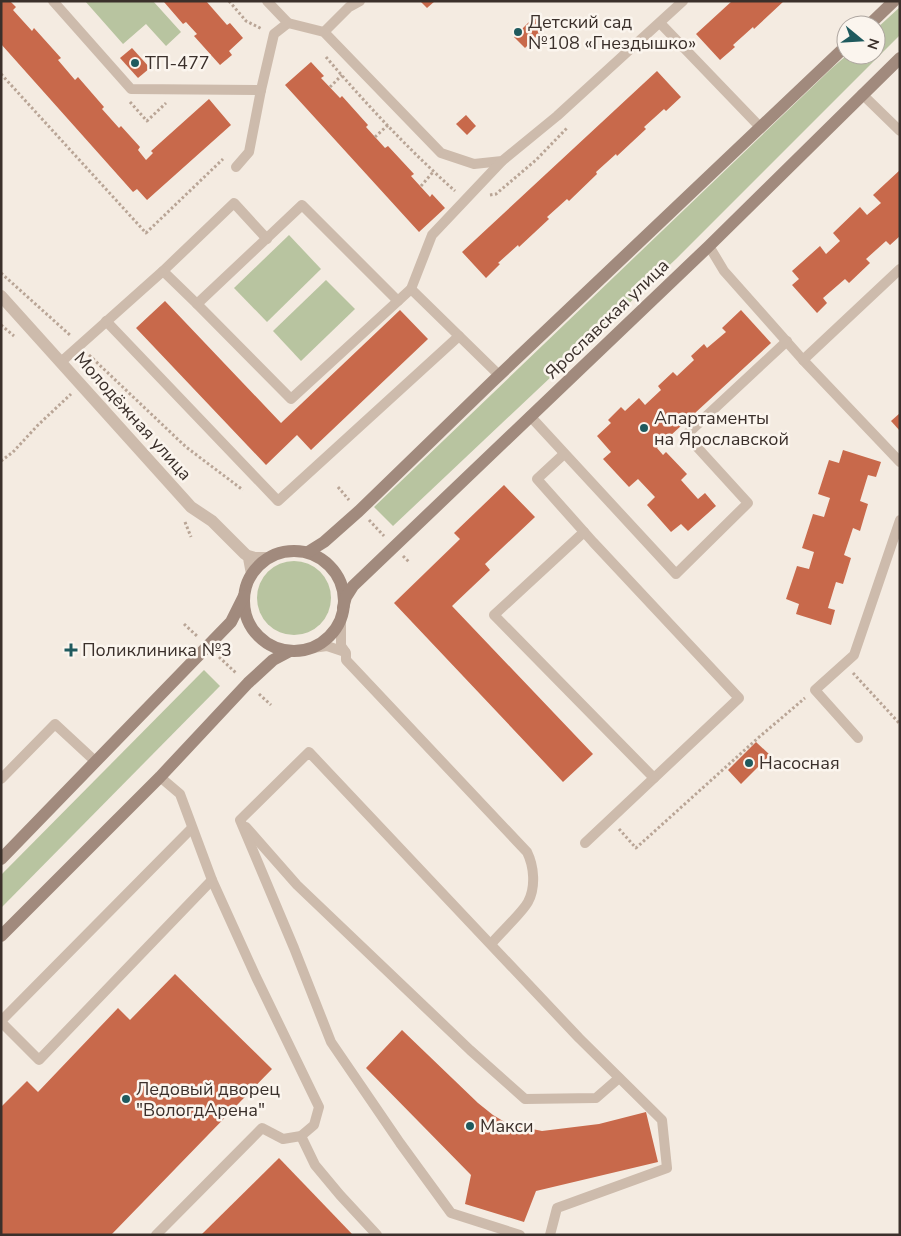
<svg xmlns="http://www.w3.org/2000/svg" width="901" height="1236" viewBox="0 0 901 1236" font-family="'Nunito Sans',sans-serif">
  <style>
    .green { fill: #b8c4a0 }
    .building { fill: #c8694b }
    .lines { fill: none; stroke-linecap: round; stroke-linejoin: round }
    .path { stroke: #b9a596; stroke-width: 3; stroke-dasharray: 2.5 2.5; stroke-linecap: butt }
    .service { stroke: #cdbbac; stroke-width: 10 }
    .minor { stroke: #cdbbac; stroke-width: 12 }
    .secondary { stroke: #a18a7d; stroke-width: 12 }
    .poi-dot { fill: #1f5a5e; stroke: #fbf5ee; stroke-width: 2 }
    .labels { text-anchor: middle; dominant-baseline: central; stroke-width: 5; stroke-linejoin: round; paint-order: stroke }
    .poi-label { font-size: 18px; fill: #3b302b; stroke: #fbf5ee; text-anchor: start }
    .street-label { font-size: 18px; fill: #3b302b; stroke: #fbf5ee }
  </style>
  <rect width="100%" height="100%" fill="#f4ebe1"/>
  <!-- green -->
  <g class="green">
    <polygon points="85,1 153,1 181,32 166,46 146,24 123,44"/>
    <polygon points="900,7 900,35 676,259 393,526 374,507 832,68 847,55 876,55 876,29"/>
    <polygon points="289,235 321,269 267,322 234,288"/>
    <polygon points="326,280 355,309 301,361 273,331"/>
    <circle cx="294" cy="598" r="37"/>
    <polygon points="204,670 220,686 1,908 1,875"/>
  </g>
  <!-- building -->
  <g class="building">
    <polygon points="1,1 10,1 16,7 13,10 32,31 34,28 61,58 58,60 75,80 78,77 104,107 102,109 119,128 121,126 140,147 138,150 146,160 153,153 151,151 209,99 231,125 147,200 137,189 133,192 1,44"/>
    <polygon points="165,1 206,1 227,25 230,23 243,38 229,51 232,55 220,65 194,36 197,34 186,22 183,24 164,2"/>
    <polygon points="420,1 435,1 427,8"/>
    <polygon points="732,1 784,1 754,29 753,27 733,45 735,47 720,60 696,34"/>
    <polygon points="537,14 548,25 525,48 514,37"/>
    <polygon points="132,48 150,68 138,78 120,58"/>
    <polygon points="311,62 324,76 321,78 340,98 342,96 368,125 366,127 385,148 388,146 414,174 411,176 430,197 432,194 445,208 419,232 285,85"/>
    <polygon points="657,71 681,97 666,111 664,109 644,127 646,129 617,156 616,154 596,172 597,174 569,201 567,199 547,217 549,219 519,247 518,245 498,263 500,264 486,278 462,252"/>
    <polygon points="466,115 476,126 467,135 456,124"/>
    <polygon points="900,170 900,236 890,245 886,241 866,259 870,263 849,283 845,279 823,298 827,303 817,313 792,285 799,279 792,271 820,246 826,254 840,241 833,233 860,207 867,215 881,203 873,195"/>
    <polygon points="165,301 281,423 400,310 428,339 311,450 297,435 266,465 136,328"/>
    <polygon points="741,310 771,343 657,448 663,455 666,452 687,474 681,480 698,499 705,493 716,506 688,531 681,524 671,532 647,505 655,497 638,479 629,487 603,459 611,452 597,436 611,423 608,420 621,407 625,411 639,398 645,405 661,390 658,386 673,372 677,376 694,360 691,356 704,344 707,348 726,332 722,328"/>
    <polygon points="900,413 900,431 891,421"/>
    <polygon points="843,450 881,462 876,477 868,475 860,501 868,504 860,531 853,528 844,555 851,558 843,584 836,582 828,608 835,610 831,625 796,614 799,604 786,599 797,566 809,569 814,552 802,548 813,514 824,517 830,498 818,494 829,460 839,463"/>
    <polygon points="504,485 535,517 485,564 490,570 452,606 593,754 563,782 394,603 460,539 454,533"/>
    <polygon points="756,742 770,755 741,784 728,770"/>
    <polygon points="175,974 272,1069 111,1235 1,1235 1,1107 27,1081 38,1092 118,1008 130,1020"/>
    <polygon points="402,1030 478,1103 493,1115 508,1124 542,1131 599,1124 646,1112 658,1162 536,1191 524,1222 465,1204 471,1175 366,1068"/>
    <polygon points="279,1158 353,1235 201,1235"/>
  </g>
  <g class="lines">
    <!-- path -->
    <g class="path">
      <polyline points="229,1 246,21 262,29"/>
      <path d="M326,57C366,104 409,150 455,191"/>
      <polyline points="1,74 146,233 223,159"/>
      <polyline points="330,87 342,75"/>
      <polyline points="130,102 147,121 166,103"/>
      <polyline points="375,137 388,125"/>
      <polyline points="421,186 433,172"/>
      <polyline points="490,195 496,194 536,160 567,128"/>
      <polyline points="1,273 71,336"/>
      <polyline points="1,325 14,336"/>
      <polyline points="89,355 186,447 243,490"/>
      <polyline points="1,461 13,452 38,425 71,394"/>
      <polyline points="338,487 349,500"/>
      <polyline points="369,520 384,536"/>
      <polyline points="185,522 191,537"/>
      <polyline points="403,556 409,562"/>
      <polyline points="184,624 198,637"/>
      <polyline points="219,657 236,673"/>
      <polyline points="853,673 900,724"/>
      <polyline points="259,694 271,705"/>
      <polyline points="619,829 636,848 758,738 805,698"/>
    </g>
    <!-- service -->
    <g class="service">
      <polyline points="53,1 131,89 261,90 274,34 288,23"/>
      <polyline points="267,1 288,23 324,32 441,153 474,164 502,161 557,116 683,1"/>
      <polyline points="660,23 760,127"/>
      <polyline points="324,32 349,7 360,1"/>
      <polyline points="862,94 900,131"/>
      <polyline points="236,167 249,152 261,90"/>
      <polyline points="709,246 724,271 803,360 900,462"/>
      <polyline points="163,271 234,203 267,239"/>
      <polyline points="411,289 499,375"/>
      <polyline points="197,304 291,399 411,289 432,235 502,161"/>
      <polyline points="106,321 278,501 459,336"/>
      <polyline points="803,360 900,269"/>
      <polyline points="61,362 163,271 197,304 302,205 398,301"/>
      <polyline points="530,416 676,574 748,503 686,435 787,341"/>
      <polyline points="564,454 537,479 593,542 739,698 585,843"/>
      <polyline points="584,532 494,615 654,778"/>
      <polyline points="245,554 255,557 268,557"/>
      <polyline points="245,554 248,558 251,574"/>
      <path d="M341,619V646L346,653V660L527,852C534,866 536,887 528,902C522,913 500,933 491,944"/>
      <polyline points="312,648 327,646 345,652"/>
      <polyline points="858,738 815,690 854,655 900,520"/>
      <polyline points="1,779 55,724 96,762"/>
      <polyline points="246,827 297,885 470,1050 525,1099 596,1098 619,1078"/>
      <polyline points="1,1021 192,828"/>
      <polyline points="1,1022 39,1060 212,880"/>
      <polyline points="301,1136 315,1165 340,1195 377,1235"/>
      <polyline points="156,1235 262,1128 283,1139 301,1136 314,1125 319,1107 256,977 212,880 180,794 160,777"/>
      <polyline points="520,1235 451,1213 400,1143 331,1042 294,948 240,820 309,752 579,1038 662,1120 667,1168 557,1208 550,1235"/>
    </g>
    <!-- minor -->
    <polyline class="minor" points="1,296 191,507 212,521 245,554"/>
    <!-- secondary -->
    <g class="secondary">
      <polyline points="869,25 894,1"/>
      <circle cx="294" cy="601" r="50"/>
      <polyline points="308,552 324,542 359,511 492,382 846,46"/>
      <polyline points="343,608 346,597 353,586 709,246 900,58"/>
      <polyline points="1,859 231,622 244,596"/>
      <polyline points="1,936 160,777 248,683 273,660 290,651"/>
    </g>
  </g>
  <!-- markers -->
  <g class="poi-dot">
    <circle cx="518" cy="32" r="5"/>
    <circle cx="135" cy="63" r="5"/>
    <circle cx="644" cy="428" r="5"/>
    <path d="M68.5 642.5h5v5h5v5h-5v5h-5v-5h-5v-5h5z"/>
    <circle cx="749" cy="763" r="5"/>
    <circle cx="126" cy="1099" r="5"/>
    <circle cx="470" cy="1126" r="5"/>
  </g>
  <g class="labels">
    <!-- poi labels -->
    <g class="poi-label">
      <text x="528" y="22">Детский сад<tspan x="528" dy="21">№108 «Гнездышко»</tspan></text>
      <text x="145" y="63">ТП-477</text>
      <text x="654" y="418">Апартаменты<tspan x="654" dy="21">на Ярославской</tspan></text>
      <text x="82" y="650">Поликлиника №3</text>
      <text x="759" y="763">Насосная</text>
      <text x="136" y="1089">Ледовый дворец<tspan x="136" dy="21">"ВологдАрена"</tspan></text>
      <text x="480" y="1126">Макси</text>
    </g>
    <!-- street labels -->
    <g class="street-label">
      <text transform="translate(607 319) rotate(-44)">Ярославская улица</text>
      <text transform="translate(133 416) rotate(48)">Молодёжная улица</text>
    </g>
  </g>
  <!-- border -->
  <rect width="901" height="1236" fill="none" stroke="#3b302b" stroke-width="5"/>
  <!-- north arrow -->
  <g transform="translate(861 40) rotate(108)"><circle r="24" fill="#fbf5ee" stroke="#aea6a0"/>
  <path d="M0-4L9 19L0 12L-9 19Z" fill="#1f5a5e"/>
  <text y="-8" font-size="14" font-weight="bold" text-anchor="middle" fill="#3b302b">N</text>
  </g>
</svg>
